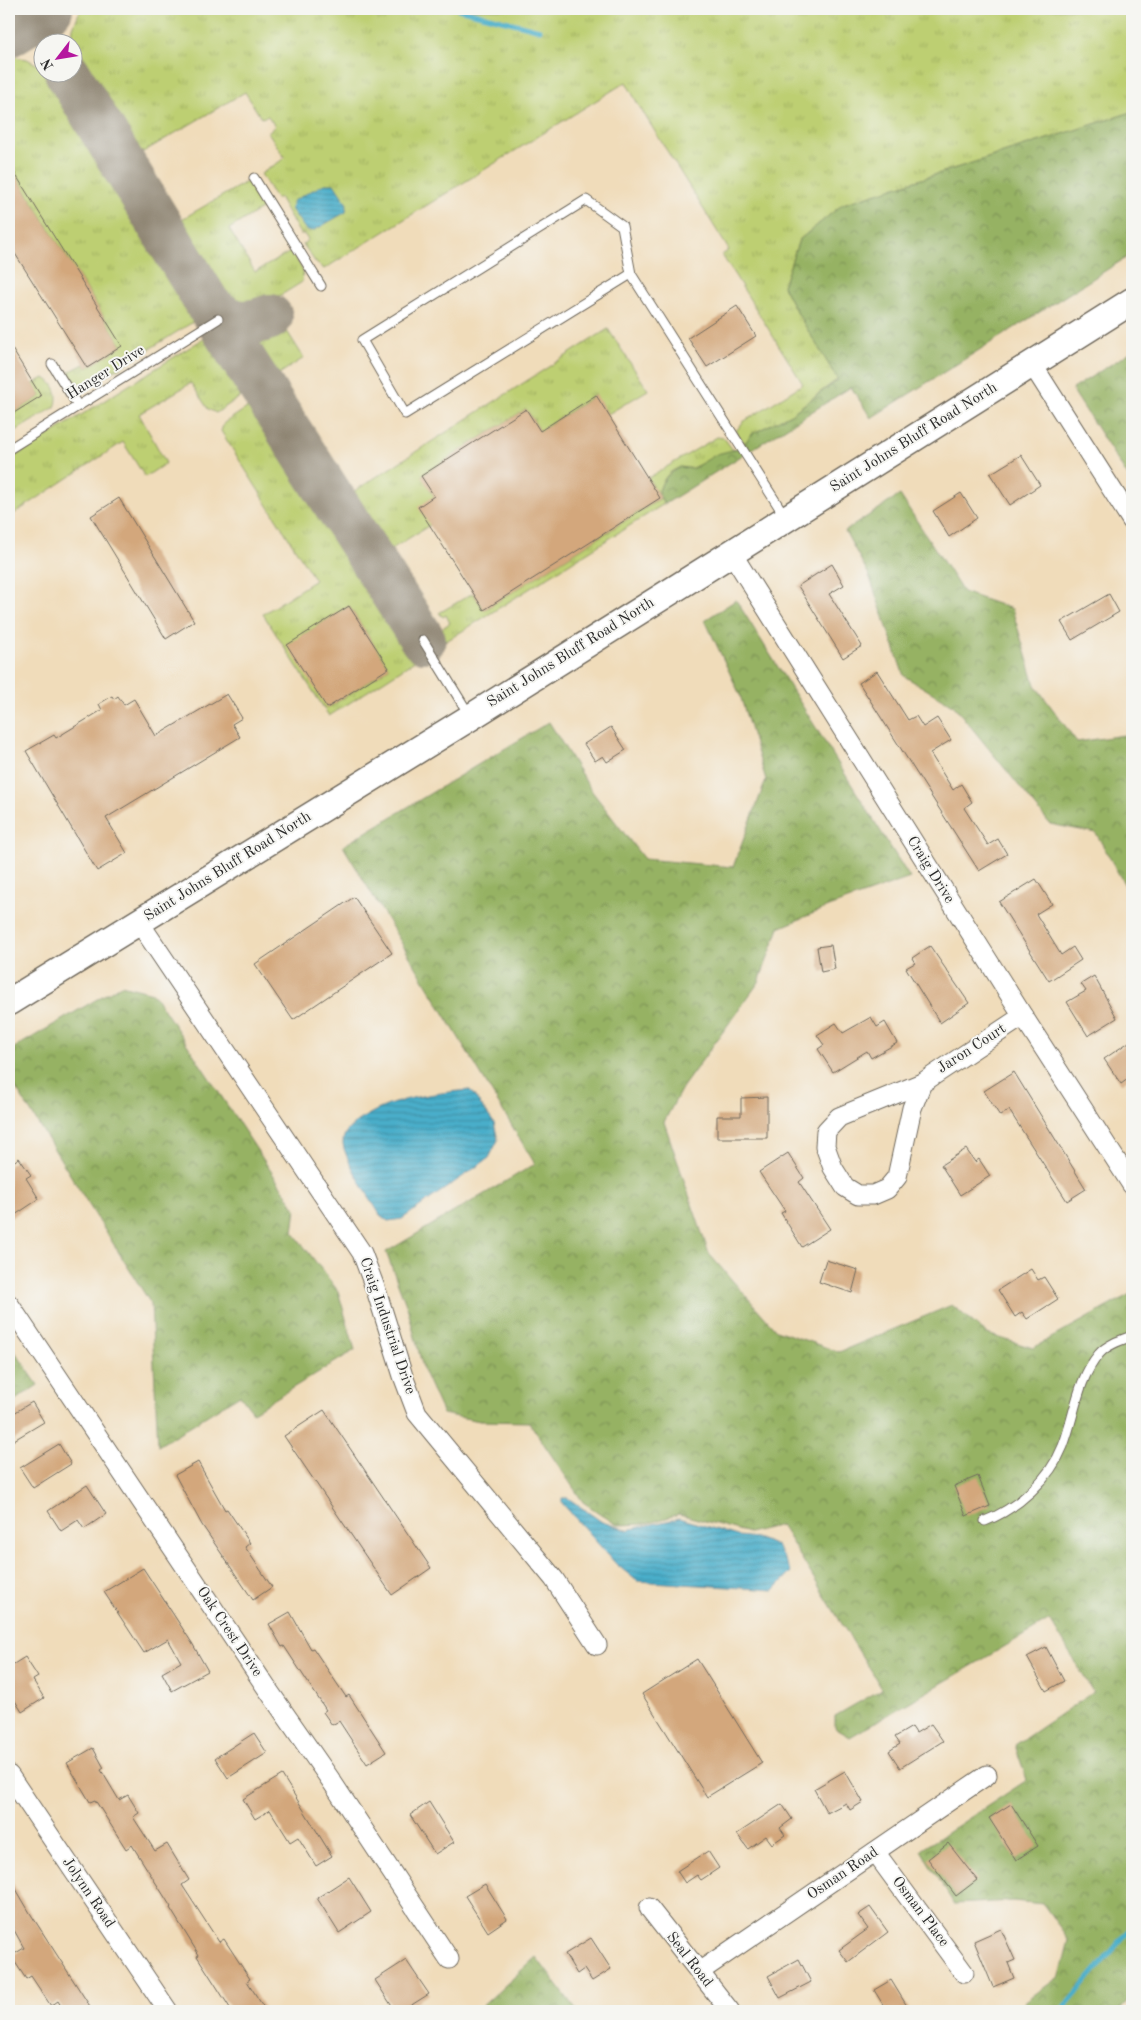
<svg xmlns="http://www.w3.org/2000/svg" width="1141" height="2020" viewBox="0 0 1141 2020" font-family="'Old Standard TT',serif">
  <style>
    .grass { fill: url(#grass-tufts); stroke: #747d4e; fill-rule: evenodd }
    .forest { fill: url(#forest-crowns); stroke: #606e48 }
    .water { fill: url(#water-rules); stroke: #3a6c7a }
    .lines { fill: none; stroke-linecap: round; stroke-linejoin: round }
    .stream { stroke: #4aaeca; stroke-width: 5 }
    .taxiway { stroke: #8e8472; stroke-width: 46 }
    .building { fill: #d3a77c }
    .lane-casing { stroke: #70695d; stroke-width: 11 }
    .street-casing { stroke: #70695d; stroke-width: 21 }
    .secondary-casing { stroke: #70695d; stroke-width: 29 }
    .lane { stroke: #fff; stroke-width: 9 }
    .street { stroke: #fff; stroke-width: 19 }
    .secondary { stroke: #fff; stroke-width: 26 }
    .labels { text-anchor: middle; dominant-baseline: central; stroke-width: 4; stroke-linejoin: round; paint-order: stroke }
    .street-label { font-size: 15px; fill: #2b2b2b; stroke: #f6f6f2 }
  </style>
  <defs>
    <pattern id="grass-tufts" width="24" height="20" patternUnits="userSpaceOnUse" patternTransform="scale(1.25)"><rect width="24" height="20" fill="#bdcf72"/><path d="M3 7l-1-3M5 7V3M7 7l1-3M15 17l-1-3M17 17v-4M19 17l1-3" fill="none" stroke="#a3b263"/></pattern>
    <pattern id="forest-crowns" width="20" height="18" patternUnits="userSpaceOnUse" patternTransform="scale(1.25)"><rect width="20" height="18" fill="#96b264"/><path d="M2 6a3 3 0 1 1 6 0M12 15a3 3 0 1 1 6 0" fill="none" stroke="#7b9153"/></pattern>
    <pattern id="water-rules" width="6" height="5" patternUnits="userSpaceOnUse" patternTransform="scale(1.25)"><rect width="6" height="5" fill="#4aaeca"/><path d="M0 2.5h6" fill="none" stroke="#3e8ea4"/></pattern>
  </defs>
  <rect width="100%" height="100%" fill="#f6f6f2"/>
  <filter id="ink" filterUnits="userSpaceOnUse"><feTurbulence type="fractalNoise" baseFrequency=".02" numOctaves="2"/><feDisplacementMap in="SourceGraphic" scale="10" xChannelSelector="R" yChannelSelector="G"/><feConvolveMatrix kernelMatrix="1 2 1 2 8 2 1 2 1" color-interpolation-filters="sRGB"/></filter>
  <filter id="wash" filterUnits="userSpaceOnUse"><feTurbulence type="fractalNoise" baseFrequency=".0096" numOctaves="4" result="noise"/><feDisplacementMap in="SourceGraphic" scale="20" xChannelSelector="R" yChannelSelector="G"/><feGaussianBlur stdDeviation="1.12" result="paint"/><feColorMatrix in="noise" values="0 0 0 0 0 0 0 0 0 0 0 0 0 0 0 0 0 1.4 0 .05"/><feComposite in="paint" operator="in"/></filter>
  <g filter="url(#wash)">
    <rect width="100%" height="100%" fill="#f0dcba"/>
    <!-- grass -->
    <g class="grass">
      <polygon points="83,9 1132,9 1132,112 843,204 799,240 783,286 795,309 838,379 791,414 752,434 744,444 736,431 743,422 803,384 722,255 729,250 639,106 626,82 324,269 316,263 303,244 308,240 304,234 300,234 279,197 276,199 261,174 285,158 268,132 275,126 268,116 261,118 245,92 143,152 128,147 80,65 72,42 73,28 79,13"/>
      <polygon points="9,56 27,59 40,66 42,72 45,73 53,82 197,315 193,322 88,387 73,380 69,372 84,364 87,368 122,346 9,164"/>
      <path d="M248,181L264,207L229,229L255,272L292,251L303,271L302,282C274,300 247,318 217,294L180,232L182,219Z"/>
      <polygon points="280,327 285,328 304,358 274,377 271,376 252,346"/>
      <polygon points="608,329 648,390 608,414 595,395 540,431 526,409 422,475 434,496 430,525 385,553 348,495"/>
      <polygon points="203,339 214,340 244,386 243,395 216,413 208,409 191,383 139,414 166,463 145,477 123,442 9,517 9,460"/>
      <path d="M44,378C55,382 60,397 55,407L9,435V416L41,396L33,384Z"/>
      <path d="M247,408L259,410L405,637L412,638L424,655L329,716L263,614L315,580L221,431L224,423ZM349,606L389,668L328,708L288,645Z"/>
      <path d="M717,437L724,438L733,450C719,454 708,461 694,467C689,470 684,466 679,468C667,471 661,483 658,494L648,478Z"/>
      <polygon points="661,498 664,504 437,647 428,636 432,626 435,624 439,630 450,623 446,615 443,617 439,613 473,593 484,610"/>
    </g>
    <!-- forest -->
    <g class="forest">
      <polygon points="1132,112 1132,254 871,418 851,387 665,504 658,494 662,483 668,475 680,467 692,469 717,454 733,450 744,444 752,434 791,414 838,380 795,309 783,286 799,240 843,204"/>
      <polygon points="1132,351 1132,483 1072,389"/>
      <polygon points="900,495 963,592 1012,609 1035,685 1077,742 1124,735 1132,743 1132,898 1096,833 1050,824 954,706 904,676 869,575 845,531"/>
      <polygon points="736,600 910,878 828,907 779,928 759,982 682,1088 664,1122 709,1254 776,1330 839,1352 952,1305 987,1334 1033,1348 1132,1293 1132,1996 1118,2011 1012,2011 1060,1976 1069,1940 1043,1904 1013,1901 954,1904 921,1850 1027,1780 1015,1745 1093,1692 1050,1620 850,1737 835,1728 835,1716 882,1689 781,1525 749,1533 679,1514 646,1524 617,1525 583,1502 529,1422 480,1421 443,1414 424,1372 408,1310 386,1252 535,1164 343,846 549,722 591,790 644,859 733,867 766,780 740,695 705,620"/>
      <polygon points="121,985 153,993 296,1209 293,1232 338,1291 355,1350 253,1412 240,1395 158,1446 151,1304 9,1077 9,1051"/>
      <polygon points="9,1343 38,1385 9,1404"/>
      <polygon points="536,1957 577,2011 477,2011"/>
    </g>
    <!-- water -->
    <g class="water">
      <polygon points="324,184 334,184 347,204 346,212 313,231 306,230 291,209 293,201"/>
      <path d="M470,1090L494,1123L498,1140L489,1158L402,1219L388,1221L380,1215C371,1199 344,1159 343,1143C343,1133 349,1128 357,1122C390,1098 429,1094 470,1090Z"/>
      <polygon points="562,1498 568,1498 602,1522 627,1530 680,1518 737,1536 756,1538 777,1546 791,1572 774,1590 637,1581 616,1564 562,1503"/>
    </g>
    <g class="lines">
      <!-- stream -->
      <g class="stream">
        <polyline points="458,9 540,30"/>
        <polyline points="1061,2011 1132,1927"/>
      </g>
      <!-- taxiway -->
      <g class="taxiway">
        <polyline points="9,34 50,9"/>
        <polyline points="67,72 209,306 423,640"/>
        <path d="M209,306C230,324 243,327 270,317"/>
      </g>
    </g>
    <g id="blocks">
      <!-- building -->
      <g class="building">
        <polygon points="9,164 122,346 87,368 9,244"/>
        <polygon points="737,306 756,336 707,367 688,338"/>
        <polygon points="9,344 41,396 9,416"/>
        <polygon points="596,395 660,498 484,610 418,507 434,496 421,476 526,409 540,431"/>
        <polygon points="1021,455 1040,485 1010,505 990,474"/>
        <polygon points="961,493 977,518 949,537 933,511"/>
        <polygon points="119,498 194,621 166,639 91,516"/>
        <polygon points="832,564 844,585 829,594 862,646 843,658 798,586"/>
        <polygon points="1109,594 1119,612 1072,640 1061,622"/>
        <polygon points="349,606 389,668 327,708 287,645"/>
        <polygon points="877,671 908,720 916,716 923,727 937,718 951,740 930,753 953,790 961,784 972,802 964,808 988,845 998,839 1007,854 979,871 859,683"/>
        <polygon points="227,694 242,718 232,724 240,737 106,818 127,853 97,871 26,751 54,735 56,738 102,710 99,704 112,696 114,699 118,696 124,705 134,699 156,736"/>
        <polygon points="611,727 626,750 607,762 603,756 595,761 584,744"/>
        <polygon points="1036,879 1052,904 1036,914 1061,955 1073,947 1081,960 1049,981 999,902"/>
        <polygon points="354,897 392,953 293,1020 255,964"/>
        <polygon points="831,945 835,969 821,972 817,947"/>
        <polygon points="930,946 969,1003 940,1023 906,968 915,963 912,958"/>
        <polygon points="1094,976 1117,1018 1088,1036 1067,1002 1086,991 1081,984"/>
        <polygon points="871,1017 877,1027 885,1022 897,1043 871,1058 867,1051 833,1072 818,1049 824,1045 817,1035 836,1023 843,1033"/>
        <polygon points="1132,1040 1132,1076 1121,1084 1104,1059"/>
        <polygon points="1014,1072 1086,1189 1067,1201 1009,1110 1000,1116 984,1091"/>
        <polygon points="767,1097 767,1138 717,1138 717,1116 741,1116 741,1098"/>
        <polygon points="966,1149 975,1162 979,1159 990,1176 960,1195 941,1165"/>
        <polygon points="788,1153 804,1178 799,1182 830,1229 802,1247 781,1213 785,1211 759,1172"/>
        <polygon points="19,1158 31,1175 26,1178 39,1199 9,1219 9,1165"/>
        <polygon points="826,1260 858,1270 852,1293 819,1282"/>
        <polygon points="1031,1269 1038,1280 1044,1277 1058,1299 1027,1319 1022,1312 1015,1317 998,1290"/>
        <polygon points="32,1402 44,1422 9,1443 9,1416"/>
        <polygon points="324,1410 431,1568 392,1595 284,1436"/>
        <polygon points="59,1444 71,1464 33,1488 20,1468"/>
        <polygon points="198,1462 225,1510 227,1509 250,1543 245,1547 272,1587 253,1600 202,1525 175,1475"/>
        <polygon points="978,1476 990,1506 966,1516 954,1486"/>
        <polygon points="87,1485 106,1514 84,1529 78,1520 61,1531 48,1511"/>
        <polygon points="143,1568 192,1643 208,1671 172,1691 162,1673 181,1662 168,1639 144,1653 104,1592"/>
        <polygon points="290,1612 311,1649 313,1648 346,1697 349,1695 386,1752 367,1764 339,1721 332,1725 323,1712 326,1710 284,1646 282,1647 269,1624"/>
        <polygon points="1046,1647 1064,1681 1046,1691 1027,1657"/>
        <polygon points="25,1657 38,1677 33,1680 44,1698 22,1712 9,1691 9,1667"/>
        <polygon points="697,1659 762,1763 707,1797 642,1694"/>
        <polygon points="931,1724 943,1741 900,1768 889,1751 900,1744 895,1737 912,1727 916,1733"/>
        <polygon points="254,1733 267,1753 228,1778 215,1758"/>
        <polygon points="93,1748 104,1768 101,1770 119,1800 128,1795 139,1813 133,1817 155,1851 167,1844 189,1880 182,1885 219,1942 224,1939 250,1979 247,1981 266,2011 232,2011 197,1956 199,1955 170,1908 171,1907 132,1845 126,1849 95,1800 90,1802 67,1763"/>
        <polygon points="845,1771 863,1802 850,1810 846,1803 827,1813 814,1789"/>
        <polygon points="282,1775 332,1856 316,1866 298,1837 290,1842 270,1810 255,1819 243,1799"/>
        <polygon points="429,1802 454,1842 435,1854 410,1815"/>
        <polygon points="782,1804 792,1819 780,1828 785,1835 772,1844 766,1836 748,1849 737,1834"/>
        <polygon points="1011,1804 1038,1846 1016,1860 989,1818"/>
        <polygon points="948,1843 977,1880 956,1896 928,1859"/>
        <polygon points="708,1851 719,1868 701,1880 697,1875 685,1883 677,1871"/>
        <polygon points="9,1877 30,1913 93,2011 64,2011 58,2001 51,2006 31,1976 26,1979 11,1956 24,1948 9,1921"/>
        <polygon points="349,1877 371,1912 339,1933 317,1898"/>
        <polygon points="485,1884 507,1919 488,1932 465,1896"/>
        <polygon points="870,1907 888,1932 848,1962 839,1950 868,1929 858,1915"/>
        <polygon points="1001,1929 1015,1960 1008,1963 1014,1978 993,1987 974,1941"/>
        <polygon points="591,1938 611,1969 592,1981 584,1969 577,1974 565,1954"/>
        <polygon points="799,1959 811,1982 780,1998 768,1976"/>
        <polygon points="406,1960 429,1994 402,2011 395,2011 375,1980"/>
        <polygon points="891,1980 910,2011 887,2011 874,1990"/>
      </g>
    </g>
  </g>
  <g filter="url(#ink)">
    <use href="#blocks" fill-opacity="0" stroke="#70695d" stroke-width="1"/>
    <g class="lines">
      <!-- lane casing -->
      <g class="lane-casing">
        <g id="lane">
          <polyline points="254,178 321,286"/>
          <polyline points="631,274 405,414 362,340 586,200 622,226 631,274 786,518"/>
          <polyline points="52,364 78,406"/>
          <polyline points="9,449 218,319"/>
          <polyline points="423,640 470,716"/>
          <path d="M985,1521C1018,1508 1050,1479 1063,1446C1075,1415 1077,1380 1099,1354C1106,1345 1121,1340 1132,1336"/>
        </g>
      </g>
      <!-- street casing -->
      <g class="street-casing">
        <g id="street">
          <polyline points="1032,364 1132,521"/>
          <polyline points="731,552 1023,1016 1132,1185"/>
          <polyline points="139,922 362,1253 377,1293 403,1376 417,1413 554,1579 597,1645"/>
          <polyline points="922,1083 912,1108 897,1177 887,1189 873,1195 858,1195 845,1187 833,1168 825,1146 826,1131 839,1117 922,1083 1023,1016"/>
          <polyline points="9,1304 266,1687 330,1779 449,1959"/>
          <polyline points="9,1775 168,2011"/>
          <polyline points="875,1852 964,1973"/>
          <polyline points="649,1908 730,2011"/>
          <polyline points="699,1972 987,1775"/>
        </g>
      </g>
      <!-- secondary casing -->
      <g class="secondary-casing">
        <polyline id="secondary" points="9,1002 471,717 1132,301"/>
      </g>
      <!-- lane -->
      <use href="#lane" class="lane"/>
      <!-- street -->
      <use href="#street" class="street"/>
      <!-- secondary -->
      <use href="#secondary" class="secondary"/>
    </g>
  </g>
  <g class="labels">
    <!-- street labels -->
    <g class="street-label">
      <text transform="translate(106 373) rotate(-32)">Hanger Drive</text>
      <text transform="translate(914 438) rotate(-32)">Saint Johns Bluff Road North</text>
      <text transform="translate(571 653) rotate(-32)">Saint Johns Bluff Road North</text>
      <text transform="translate(228 867) rotate(-32)">Saint Johns Bluff Road North</text>
      <text transform="translate(930 870) rotate(58)">Craig Drive</text>
      <text transform="translate(972 1049) rotate(-33)">Jaron Court</text>
      <text transform="translate(387 1326) rotate(71)">Craig Industrial Drive</text>
      <text transform="translate(229 1632) rotate(56)">Oak Crest Drive</text>
      <text transform="translate(843 1874) rotate(-34)">Osman Road</text>
      <text transform="translate(88 1893) rotate(56)">Jolynn Road</text>
      <text transform="translate(920 1912) rotate(53)">Osman Place</text>
      <text transform="translate(689 1960) rotate(52)">Seal Road</text>
    </g>
  </g>
  <!-- margin -->
  <rect width="1141" height="2020" fill="none" stroke="#f6f6f2" stroke-width="30"/>
  <!-- north arrow -->
  <g transform="translate(58 58) rotate(239)"><circle r="24" fill="#f6f6f2" stroke="#a5a5a2"/>
  <path d="M0-4L9 19L0 12L-9 19Z" fill="#b5179e"/>
  <text y="-8" font-size="14" font-weight="bold" text-anchor="middle" fill="#2b2b2b">N</text>
  </g>
</svg>
